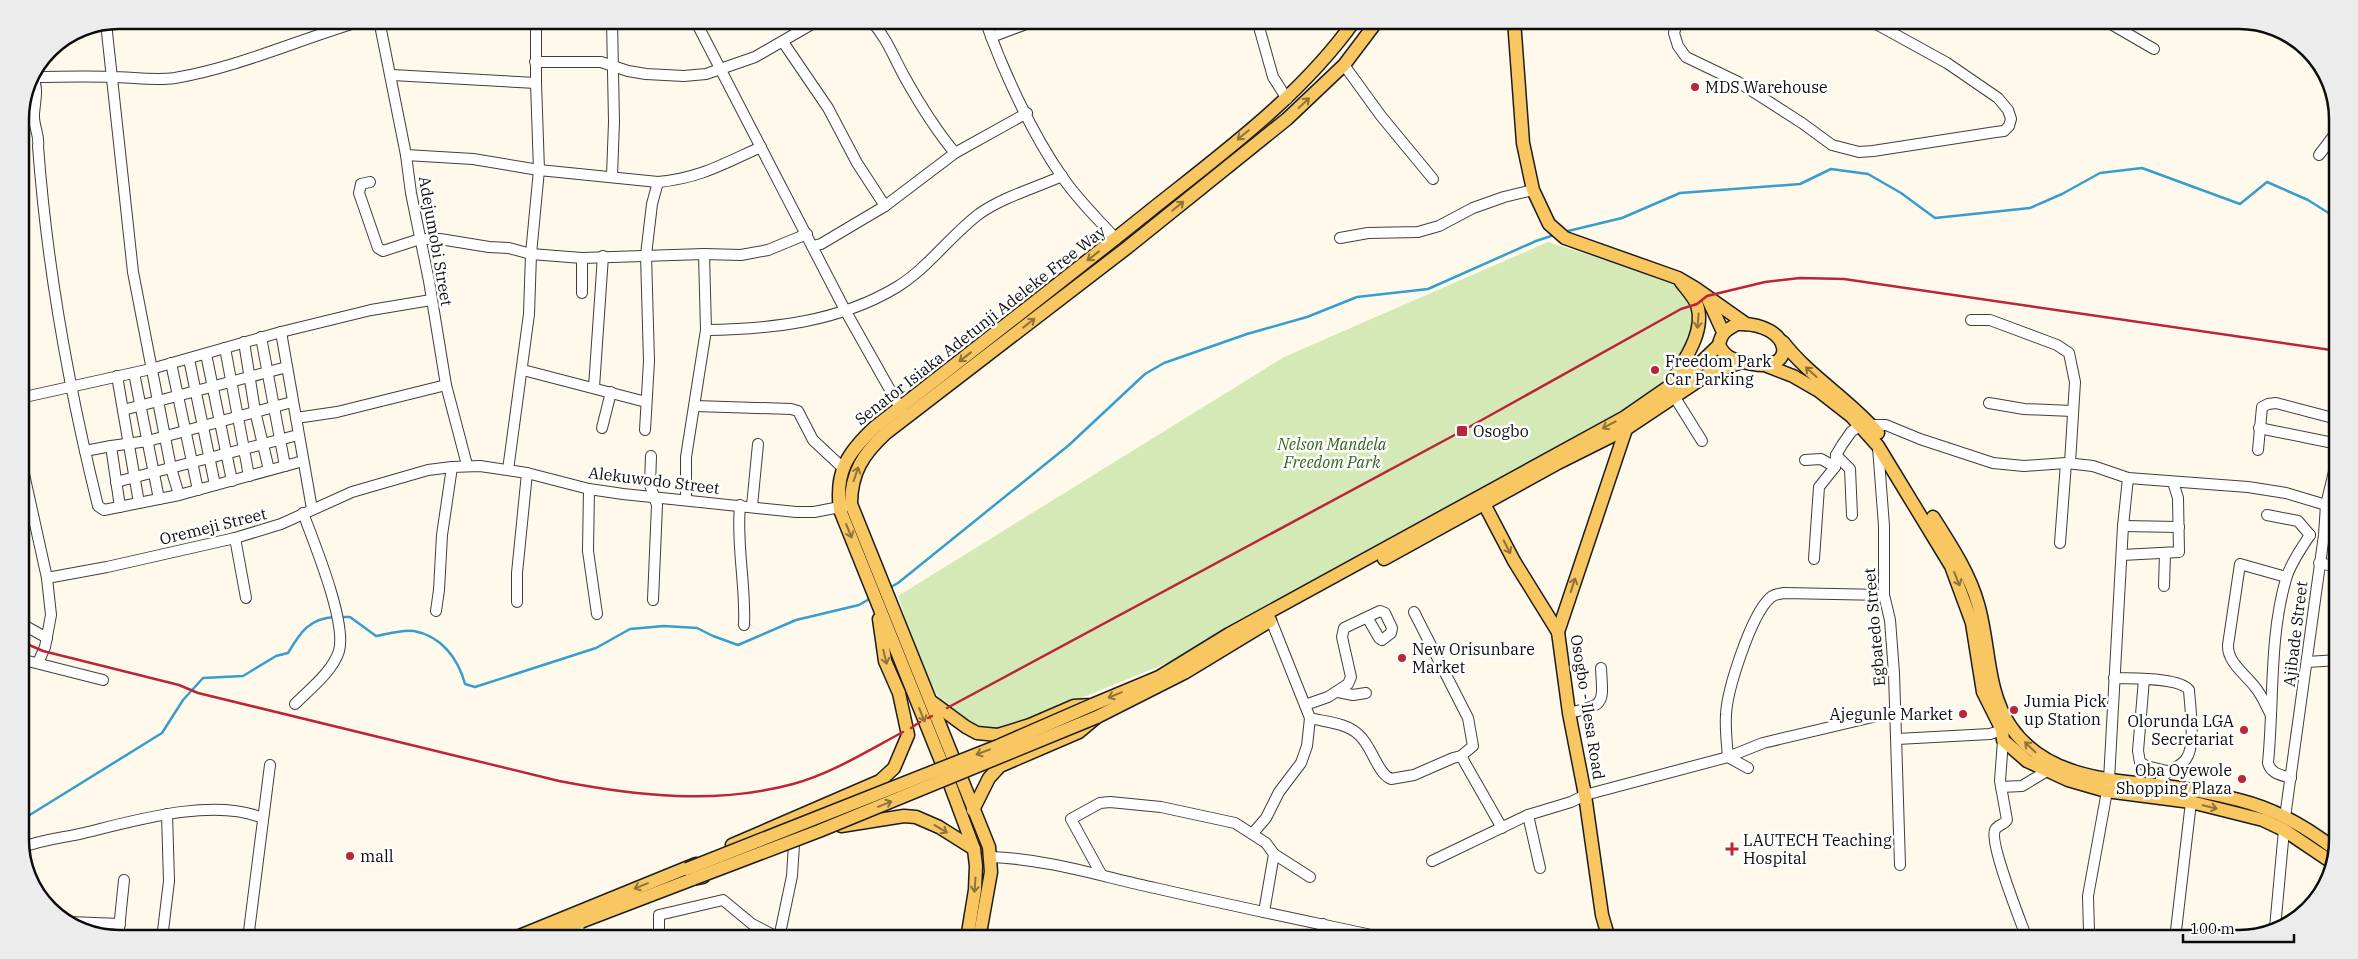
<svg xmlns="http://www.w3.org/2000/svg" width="2358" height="959" viewBox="0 0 2358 959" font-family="'IBM Plex Serif',serif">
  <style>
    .green { fill: #d4e9b5 }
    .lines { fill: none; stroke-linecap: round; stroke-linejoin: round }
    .stream { stroke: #369ece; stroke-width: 2.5 }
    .minor-casing { stroke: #3f3f3f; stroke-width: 12 }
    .major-casing { stroke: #1d1d1d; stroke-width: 15 }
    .minor { stroke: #fff; stroke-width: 10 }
    .major { stroke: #f9c761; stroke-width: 12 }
    .rail { stroke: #bc2438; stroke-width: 2.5 }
    .major-bridge-casing { stroke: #1d1d1d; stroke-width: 15; stroke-linecap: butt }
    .major-bridge { stroke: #f9c761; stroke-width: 12 }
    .oneway { stroke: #8e733b }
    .poi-dot { fill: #bc2438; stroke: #fff; stroke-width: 2 }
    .labels { text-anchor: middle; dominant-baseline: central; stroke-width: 5; stroke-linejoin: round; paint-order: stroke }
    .poi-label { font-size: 16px; fill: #0c0c0c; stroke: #fff; text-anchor: start }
    .street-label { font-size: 16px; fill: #0c0c0c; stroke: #fff }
    .park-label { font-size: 16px; font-style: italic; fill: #31641c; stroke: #fff }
    .rim { fill: none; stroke: #0c0c0c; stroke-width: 2.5 }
  </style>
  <rect width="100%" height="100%" fill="#fff9eb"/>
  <!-- green -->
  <path class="green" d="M1548,242L1693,288L1702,310L1689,352L1663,390L1184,656L1008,728C992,728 976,728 963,720C926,700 911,633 898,596L1284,357Z"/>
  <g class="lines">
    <!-- stream -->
    <g class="stream">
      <polyline points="1564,232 1622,218 1680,193 1800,184 1831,169 1868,174 1901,193 1935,218 2030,208 2062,194 2100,173 2142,168 2240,204 2267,182 2308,200 2338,219"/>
      <polyline points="889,588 898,583 1069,445 1145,374 1164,363 1247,334 1307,317 1357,297 1428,289 1536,241 1554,235"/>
      <path d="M340,617H350L376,636C387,634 403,629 414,631C441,636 458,658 465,684L475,687L596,648L630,629L664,626L697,628L713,636L738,645L796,620L859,605L871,598"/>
      <path d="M20,821L162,733L183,700L203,678L243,676L276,656L288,653C300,633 309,618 335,617"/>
    </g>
    <!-- minor casing -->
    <g class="minor-casing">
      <g id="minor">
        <polyline points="379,20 406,155 411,193 429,281 446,385 467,465"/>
        <polyline points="695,20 845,310 903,413"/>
        <path d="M870,20C886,36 893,56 904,76C919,103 935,129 955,153"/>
        <path d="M985,20C1003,71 1032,134 1063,178C1078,200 1098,219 1116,239"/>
        <polyline points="1257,20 1273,77 1287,99"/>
        <polyline points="1678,20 1674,33 1678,46 1686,57 1738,82 1802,123 1832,145 1859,152 1873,151 1996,132 2004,131 2009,126 2011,119 2008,110 1998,98 1947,63 1869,20"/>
        <polyline points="2104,20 2154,49"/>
        <polyline points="106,23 133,272 171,468 179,495"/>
        <polyline points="991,37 1037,20"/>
        <polyline points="783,42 828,108 857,163 885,206"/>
        <polyline points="535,62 601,62 628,71 646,74 684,76 706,74 755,57 819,20"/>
        <polyline points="1344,65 1381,116 1433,179"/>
        <path d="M32,74C39,89 35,99 34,114C33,126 40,135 38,146C47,268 69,389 98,506L104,510L179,495L303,461"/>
        <polyline points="392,75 536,83"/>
        <path d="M33,77C59,77 84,76 110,77C132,77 153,81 175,78C240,67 302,38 365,20"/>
        <path d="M406,155L473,159L539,170L658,182C700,178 723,164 761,147"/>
        <polyline points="2319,155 2338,130"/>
        <polyline points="612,176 614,122 612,20"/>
        <polyline points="370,182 361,184 359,193 378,248 383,251 420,239 440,239 489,247 509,248 531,254 582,258 704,254 741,255 768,250 807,234"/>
        <polyline points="1340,238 1368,233 1418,232 1439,226 1473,208 1504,197 1533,190"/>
        <polyline points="813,246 821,244 885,206 955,153 1027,113"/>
        <polyline points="582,258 582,293"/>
        <polyline points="1971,320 1990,320 2057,345 2069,353 2075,382 2070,463"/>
        <path d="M706,330C772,329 839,322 897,287C928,268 950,236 979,214C1003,197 1035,188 1062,176"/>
        <polyline points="281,332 312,509"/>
        <polyline points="261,337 285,466"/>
        <polyline points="244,342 255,411 269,470"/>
        <polyline points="225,348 249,476"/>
        <polyline points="206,354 232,481"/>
        <polyline points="189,359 215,485"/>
        <polyline points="171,363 198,490"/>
        <polyline points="523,370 646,402"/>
        <polyline points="134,373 159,499"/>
        <polyline points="117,376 139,503"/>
        <polyline points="594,387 603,256"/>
        <polyline points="1674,396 1702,441"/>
        <polyline points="20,398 151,369 281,332 371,310 431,300"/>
        <polyline points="1989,403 2024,409 2072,411"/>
        <polyline points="695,406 791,409 798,411 813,440 843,468"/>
        <path d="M123,410C178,396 233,381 287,367"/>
        <polyline points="296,418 337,412 446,385"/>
        <polyline points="1871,425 1886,425 1920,439 1993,463 2024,466 2066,463 2093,466 2128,478 2248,487 2286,493 2326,505"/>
        <polyline points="602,428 611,392"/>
        <polyline points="2259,428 2338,444"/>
        <polyline points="645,430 649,361 646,255 652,204 658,182"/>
        <polyline points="111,446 148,441 292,402"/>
        <polyline points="1878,447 1884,526 1884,595 1890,620 1894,673 1900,865"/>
        <polyline points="2258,450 2262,407 2268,404 2276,403 2333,418 2338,421"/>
        <polyline points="85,451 111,446 120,507"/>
        <polyline points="1836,455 1850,469 1852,515"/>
        <polyline points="20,456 47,578 51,615 45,647 38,663"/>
        <polyline points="651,456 650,485 657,505 653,600"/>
        <polyline points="1805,460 1821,459 1835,467"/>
        <polyline points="508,470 529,314 531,254 539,170 536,83 536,20"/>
        <polyline points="116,482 298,435"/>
        <polyline points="589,489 588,551 597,614"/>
        <polyline points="686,500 686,457 706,330 704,254"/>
        <path d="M740,505C736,545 746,585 744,625"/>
        <polyline points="752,506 758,444"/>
        <polyline points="2267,515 2298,521 2310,535"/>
        <polyline points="2123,526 2179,527"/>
        <polyline points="235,538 246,598"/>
        <polyline points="2060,543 2066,463"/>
        <polyline points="2122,555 2179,552 2178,498 2173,482"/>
        <polyline points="1814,559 1819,487 1835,467 1836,455 1842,445 1851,432 1860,425"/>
        <polyline points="2319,563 2338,567"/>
        <polyline points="47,578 107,567 235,538 281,524 352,492 428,470 452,467 480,466 527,473 589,489 623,494 796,512 814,512 845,506"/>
        <polyline points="2164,586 2165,553"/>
        <polyline points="517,602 517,573 527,473"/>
        <polyline points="436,611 439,590 442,535 452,467"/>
        <polyline points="20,623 47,638"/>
        <polyline points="20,659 103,680"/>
        <polyline points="2307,662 2338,660"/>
        <path d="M2114,678C2131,679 2179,677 2189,690C2190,707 2196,746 2186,759C2177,771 2163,769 2159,785"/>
        <polyline points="2144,679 2138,751 2140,762 2146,766 2167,771"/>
        <polyline points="1338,692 1353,695 1366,693"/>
        <path d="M295,704C310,689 333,671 339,651C347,622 314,543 303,513"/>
        <polyline points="1305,705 1328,697 1348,684 1351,677 1342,637 1344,628 1380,611 1385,613 1392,628 1391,633 1382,640 1379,638 1367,617"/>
        <path d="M1569,713C1606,705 1603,704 1601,668"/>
        <path d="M2271,715C2266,706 2262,695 2255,687C2245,674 2227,662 2228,645L2240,564L2286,577"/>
        <path d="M1310,718C1326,722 1347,723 1359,735C1372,746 1377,773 1391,779L1414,775L1453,758L1461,756L1473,746L1468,718L1414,612"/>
        <polyline points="1897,739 1990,734 2002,730"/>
        <path d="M2003,740L2000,781L2007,820C2004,825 1997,825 1995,830C1989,843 2021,922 2027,939"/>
        <polyline points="1461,756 1502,828"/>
        <path d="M1748,768L1728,757C1727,744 1725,729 1726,715C1727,690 1751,615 1770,598C1774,594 1779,594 1784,593L1884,595"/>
        <path d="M2291,778C2281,775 2271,774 2268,763C2274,702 2269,638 2286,579C2290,564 2302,547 2310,535"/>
        <polyline points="2001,787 2022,786 2047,771"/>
        <polyline points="1528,815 1540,868"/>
        <polyline points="2285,817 2324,535 2326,505 2338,455"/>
        <polyline points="1253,833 1266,818 1279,792 1301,763 1307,746 1310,718 1271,620"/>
        <path d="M21,848C42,839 63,838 84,833C133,821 214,797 262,818"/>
        <polyline points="1274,854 1310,877"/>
        <path d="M991,857C1047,859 1100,876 1155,888C1233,906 1311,922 1390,939"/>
        <polyline points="1432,861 1528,815 1571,802 1585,795 1728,757 1763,743 1894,712"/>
        <polyline points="1101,874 1071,819 1100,803 1110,802 1161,807 1235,823 1266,843 1274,854 1264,912"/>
        <polyline points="578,921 579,939"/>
        <polyline points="69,922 120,924"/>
        <polyline points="2275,928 2284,830"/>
        <polyline points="779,938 792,876 794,844"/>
        <polyline points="118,939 124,880"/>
        <polyline points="162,939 169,881 167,814"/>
        <polyline points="248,939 270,765"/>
        <polyline points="659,939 659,915 723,900 752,924 781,939"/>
        <polyline points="1321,939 1323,924"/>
        <polyline points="2092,939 2089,932 2088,896 2109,780 2123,526 2128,478"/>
        <polyline points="2175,939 2191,802 2189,796"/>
      </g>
    </g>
    <!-- major casing -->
    <g class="major-casing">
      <g id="major">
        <polyline points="1514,20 1523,143 1533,190 1549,224 1565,238 1678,278 1695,288 1746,324"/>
        <polyline points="1707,297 1723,332"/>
        <path d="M1737,324C1793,321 1802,378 1743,362C1731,359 1725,357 1719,345C1721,333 1726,330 1737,324Z"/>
        <path d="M1783,342C1810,377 1849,399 1878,433"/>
        <polyline points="1767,366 1793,376 1819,391 1851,416 1878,446 1951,566 1972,623 1983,692 2002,730 2003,740 2027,761 2068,780 2106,791 2191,802 2263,820 2284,830 2333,863"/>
        <path d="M1671,383C1683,362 1706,332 1697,305C1694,297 1687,290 1681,282"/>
        <polyline points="1481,498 1514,561 1558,632"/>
        <path d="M1933,517C1950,544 1969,572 1978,604C1990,645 1986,691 2011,727C2044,775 2104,780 2157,785C2184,788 2213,793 2239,800C2275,809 2307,827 2336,850"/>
        <polyline points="1384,559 1558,463 1626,429 1710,373 1742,362"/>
        <polyline points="932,702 966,727 977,733 998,735 1030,725 1074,706 1092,705 1159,677 1229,634 1625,417 1693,370 1719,345"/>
        <polyline points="973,810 989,778 1000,766 1079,732 1097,717 1184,673 1270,621"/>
        <polyline points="841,826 904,816 916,817 939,827 974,849"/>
        <polyline points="732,845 880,781 894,768 908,735 899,693 885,661 879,619"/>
        <polyline points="512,939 696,864"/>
        <polyline points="536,939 693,879 703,877"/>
        <path d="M967,939L975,890L976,866L974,849L945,771L840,510C835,472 847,453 875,427C967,355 1060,283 1151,210C1224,152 1301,96 1355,20"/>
        <path d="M979,939L991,872L989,847L851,504C851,473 863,454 886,433L1128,247L1287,119L1344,65L1378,20"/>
        <polyline points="1609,939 1602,915 1585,795 1569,713 1558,632 1626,429"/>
      </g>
    </g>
    <!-- minor -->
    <use href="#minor" class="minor"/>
    <!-- major -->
    <use href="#major" class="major"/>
    <!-- rail -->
    <g class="rail">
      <path d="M20,641L43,651L179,685L198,693L559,781C637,796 716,805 793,784C831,774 869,750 903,732"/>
      <polyline points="947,708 1462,431 1681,309 1697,304 1707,296 1765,282 1800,278 1844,279 2338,351"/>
      <polyline points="928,718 932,716"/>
      <polyline points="911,728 920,722"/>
    </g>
    <!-- major-bridge casing -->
    <g class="major-bridge-casing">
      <g id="major-bridge">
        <polyline points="687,869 998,746 1092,705"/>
        <polyline points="693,879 819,831 1097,717"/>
      </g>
    </g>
    <!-- major-bridge -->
    <use href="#major-bridge" class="major-bridge"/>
  </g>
  <!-- one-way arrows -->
  <defs><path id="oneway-shaft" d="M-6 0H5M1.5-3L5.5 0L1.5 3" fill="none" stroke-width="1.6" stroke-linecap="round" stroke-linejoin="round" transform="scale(1.25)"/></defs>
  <g class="oneway">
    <use href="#oneway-shaft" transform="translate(1304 103) rotate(-43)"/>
    <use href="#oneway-shaft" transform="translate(1243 135) rotate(140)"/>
    <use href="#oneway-shaft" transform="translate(1178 206) rotate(-39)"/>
    <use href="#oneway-shaft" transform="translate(1093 256) rotate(142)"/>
    <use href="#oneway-shaft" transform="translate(1698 321) rotate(95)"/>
    <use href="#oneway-shaft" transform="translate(1029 323) rotate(-38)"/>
    <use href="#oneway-shaft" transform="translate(965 357) rotate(142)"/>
    <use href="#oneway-shaft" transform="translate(1811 372) rotate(-138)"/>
    <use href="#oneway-shaft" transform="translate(1609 425) rotate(152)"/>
    <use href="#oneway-shaft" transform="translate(856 474) rotate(-71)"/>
    <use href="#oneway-shaft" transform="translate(849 531) rotate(68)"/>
    <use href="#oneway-shaft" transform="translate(1507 547) rotate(63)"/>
    <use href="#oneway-shaft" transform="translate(1957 579) rotate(68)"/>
    <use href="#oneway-shaft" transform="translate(1573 585) rotate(-72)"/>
    <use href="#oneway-shaft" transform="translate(885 657) rotate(76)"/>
    <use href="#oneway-shaft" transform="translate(1115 695) rotate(158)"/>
    <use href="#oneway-shaft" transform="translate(922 715) rotate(68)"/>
    <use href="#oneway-shaft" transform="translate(2030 747) rotate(-136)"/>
    <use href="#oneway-shaft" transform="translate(983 752) rotate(159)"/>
    <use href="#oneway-shaft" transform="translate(885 804) rotate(-22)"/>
    <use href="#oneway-shaft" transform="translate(2210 807) rotate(13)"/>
    <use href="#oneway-shaft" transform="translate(941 829) rotate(31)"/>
    <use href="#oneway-shaft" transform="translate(975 885) rotate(94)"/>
    <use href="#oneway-shaft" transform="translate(641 886) rotate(158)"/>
  </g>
  <!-- markers -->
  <g class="poi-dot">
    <circle cx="1695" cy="87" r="5"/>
    <circle cx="1655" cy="370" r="5"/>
    <rect x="1456" y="425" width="12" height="12" rx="2.5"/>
    <circle cx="1402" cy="658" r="5"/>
    <circle cx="2014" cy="710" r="5"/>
    <circle cx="1963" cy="714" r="5"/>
    <circle cx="2244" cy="730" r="5"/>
    <circle cx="2242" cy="779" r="5"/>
    <path d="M1729.5 841.5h5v5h5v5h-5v5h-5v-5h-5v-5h5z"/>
    <circle cx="350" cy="856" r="5"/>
  </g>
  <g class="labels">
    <!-- poi labels -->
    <g class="poi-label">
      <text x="1705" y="87">MDS Warehouse</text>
      <text x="1665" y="361">Freedom Park<tspan x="1665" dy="18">Car Parking</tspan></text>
      <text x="1473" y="431">Osogbo</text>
      <text x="1412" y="649">New Orisunbare<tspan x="1412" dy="18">Market</tspan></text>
      <text x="2024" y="701">Jumia Pick<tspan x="2024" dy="18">up Station</tspan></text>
      <text x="1953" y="714" text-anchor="end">Ajegunle Market</text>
      <text x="2234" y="721" text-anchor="end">Olorunda LGA<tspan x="2234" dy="18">Secretariat</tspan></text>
      <text x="2232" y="770" text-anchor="end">Oba Oyewole<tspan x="2232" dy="18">Shopping Plaza</tspan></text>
      <text x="1743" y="840">LAUTECH Teaching<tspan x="1743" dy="18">Hospital</tspan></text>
      <text x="360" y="856">mall</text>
    </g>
    <!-- street labels -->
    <g class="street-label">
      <text transform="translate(436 241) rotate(80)">Adejumobi Street</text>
      <text transform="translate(980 325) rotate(-38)">Senator Isiaka Adetunji Adeleke Free Way</text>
      <text transform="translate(654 480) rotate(7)">Alekuwodo Street</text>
      <text transform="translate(213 526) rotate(-14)">Oremeji Street</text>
      <text transform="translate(1874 627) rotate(-95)">Egbatedo Street</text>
      <text transform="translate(2295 634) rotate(-83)">Ajibade Street</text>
      <text transform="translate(1588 707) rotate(81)">Osogbo - Ilesa Road</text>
    </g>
    <!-- park labels -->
    <g class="park-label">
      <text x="1332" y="444">Nelson Mandela<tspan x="1332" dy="18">Freedom Park</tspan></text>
    </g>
  </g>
  <!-- crop -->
  <path d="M0 0H2358V959H0ZM119 29H2239A90 90 0 0 1 2329 119V840A90 90 0 0 1 2239 930H119A90 90 0 0 1 29 840V119A90 90 0 0 1 119 29Z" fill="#ececec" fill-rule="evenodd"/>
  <path class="rim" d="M119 29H2239A90 90 0 0 1 2329 119V840A90 90 0 0 1 2239 930H119A90 90 0 0 1 29 840V119A90 90 0 0 1 119 29Z"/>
  <!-- scale -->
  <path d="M2183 934v8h111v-8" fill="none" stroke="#0c0c0c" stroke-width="2.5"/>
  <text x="2190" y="934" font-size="15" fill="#0c0c0c" stroke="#ffffff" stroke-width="4" paint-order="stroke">100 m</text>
</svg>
